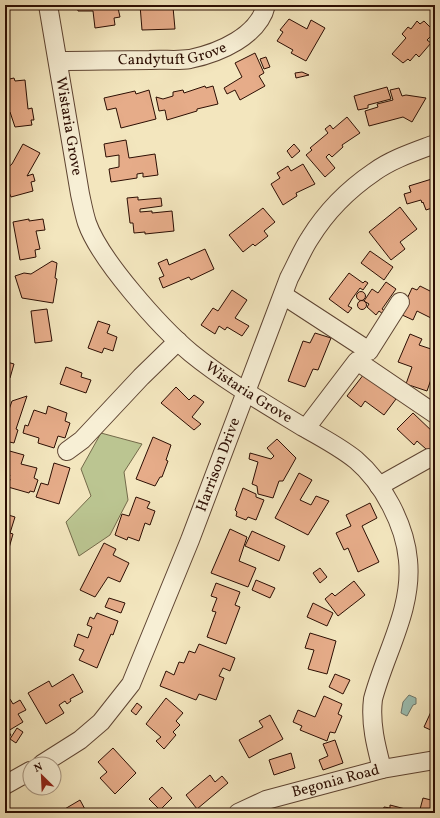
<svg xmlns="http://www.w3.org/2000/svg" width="440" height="818" viewBox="0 0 440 818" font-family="Vollkorn,serif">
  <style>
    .green { fill: #bbc591; stroke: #746a4a }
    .water { fill: #9bbfb3; stroke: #6f786d }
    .building { fill: #e6ac89; stroke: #2c0e03 }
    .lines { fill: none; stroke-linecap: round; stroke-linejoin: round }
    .minor-casing { stroke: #5e4432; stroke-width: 20 }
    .minor { stroke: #f7efd5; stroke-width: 18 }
    .labels { text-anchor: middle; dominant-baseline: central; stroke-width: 3.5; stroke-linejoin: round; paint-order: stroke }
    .street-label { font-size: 15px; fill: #2c0e03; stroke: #f7efd5 }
  </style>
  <rect width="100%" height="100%" fill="#f3e6be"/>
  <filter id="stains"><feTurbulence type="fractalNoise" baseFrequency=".005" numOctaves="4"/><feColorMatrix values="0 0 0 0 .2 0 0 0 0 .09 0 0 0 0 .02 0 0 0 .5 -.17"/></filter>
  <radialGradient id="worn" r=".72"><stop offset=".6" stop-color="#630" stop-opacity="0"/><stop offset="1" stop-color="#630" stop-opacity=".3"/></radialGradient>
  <!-- green -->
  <polygon class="green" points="101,433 142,444 124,472 128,500 110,535 79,556 66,522 91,496 81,469"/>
  <!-- water -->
  <polygon class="water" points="409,695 416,698 416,704 413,705 407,716 401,713 403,702"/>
  <!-- building -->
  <g class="building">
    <polygon points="77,5 113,5 113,9 118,8 120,17 114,18 115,25 95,28 93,11 78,11"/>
    <polygon points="140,5 173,7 175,29 142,30"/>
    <polygon points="289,19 307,29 311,20 325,28 306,61 291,53 293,50 277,41 283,32 280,30"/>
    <polygon points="417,21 420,24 424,21 435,32 427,40 431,43 419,57 416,54 410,61 408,59 403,63 392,54 406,38 402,34 408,27 411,29"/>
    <polygon points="255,53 264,73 259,76 265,86 240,100 235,90 227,94 224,88 242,77 235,63"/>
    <polygon points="266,57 270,67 264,69 260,59"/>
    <polygon points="302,72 309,75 296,78 295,73"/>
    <polygon points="14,78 15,81 25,80 28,109 32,108 34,120 31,120 32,125 15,127 10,112 5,112 5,80"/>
    <polygon points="205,86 206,88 213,86 218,104 197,109 197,111 167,120 165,110 159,111 156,97 163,99 173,96 173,92 183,90 184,93"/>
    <polygon points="387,87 391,99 368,105 368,108 358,110 354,96"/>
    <polygon points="399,88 402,96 406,95 426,98 412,122 403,117 369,126 365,111 378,107 377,104 393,100 390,90"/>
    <polygon points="149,90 156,119 121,128 116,108 107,110 104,98 135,91 136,94"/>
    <polygon points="347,117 360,133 342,145 343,147 332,157 329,154 326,157 335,168 325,177 306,155 312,150 310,148 328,133 325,129 330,125 333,129"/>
    <polygon points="126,140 129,158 155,154 158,175 143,177 143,173 137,174 137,178 111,182 109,169 119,167 119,155 106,157 104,144"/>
    <polygon points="23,144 40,153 27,176 33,174 35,181 31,182 33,191 11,197 5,183 5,170 12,164"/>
    <polygon points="294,144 300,151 292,158 287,151"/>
    <polygon points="303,164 315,184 296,193 297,196 283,205 271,184 280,178 277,173 288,166 291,171"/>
    <polygon points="435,178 435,200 433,201 435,207 426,210 423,202 422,203 421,200 407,204 404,194 411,192 409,186"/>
    <polygon points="138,197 138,200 161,198 162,206 140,209 140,212 152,211 152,213 172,211 174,231 145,234 145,232 134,233 133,223 130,223 127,198"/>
    <polygon points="400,207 417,229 400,242 405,249 391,260 369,232"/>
    <polygon points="263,208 275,222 264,231 268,236 255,246 253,244 243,252 229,235"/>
    <polygon points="29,219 29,221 43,219 45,230 36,231 40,249 35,250 36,257 20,260 13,222"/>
    <polygon points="205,249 214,269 191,280 189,277 163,288 159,278 164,276 158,263 167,259 169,265"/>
    <polygon points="370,251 393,267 384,280 361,263"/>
    <polygon points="52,261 57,263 55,278 57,279 53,303 22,298 15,276 24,273 31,274"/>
    <polygon points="349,273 363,283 365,281 368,283 363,290 360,288 352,299 348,306 352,308 348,313 329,299"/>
    <polygon points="386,282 396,289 382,309 385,311 383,314 379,311 376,315 367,307 369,304 364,301 372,289 378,293"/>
    <polygon points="435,282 435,320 417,311 413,320 400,314 412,288 417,290 420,286 430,291"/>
    <polygon points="232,290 247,300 235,318 249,326 242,336 227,327 225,330 219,326 215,334 201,325 213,308 218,311"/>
    <circle cx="361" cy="296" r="4.5"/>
    <circle cx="362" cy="305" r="4.5"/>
    <polygon points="47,309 52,341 35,343 31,311"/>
    <polygon points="98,321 110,325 107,333 117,337 113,351 104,348 102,353 88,348"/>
    <polygon points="315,333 331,338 318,370 313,369 305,387 288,381 303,341 310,343"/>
    <polygon points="410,334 422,339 419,345 431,349 431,347 435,348 435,368 427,391 406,384 412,367 398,362"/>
    <polygon points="7,362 14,364 10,378 5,376"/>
    <polygon points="66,367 82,373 81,377 91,380 86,393 60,384"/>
    <polygon points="364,374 396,399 384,415 365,401 361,407 347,396"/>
    <polygon points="176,387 189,400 194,395 204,402 192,417 201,424 194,430 161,403"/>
    <polygon points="27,396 16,429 18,430 14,443 5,441 5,421 12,401"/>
    <polygon points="48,406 67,413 65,421 70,423 65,438 58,436 54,448 38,443 39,438 23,433 25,425 28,426 34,410 46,414"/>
    <polygon points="413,413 435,434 435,457 417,441 414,445 397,429"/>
    <polygon points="153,437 171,445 166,460 168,461 162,477 160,477 155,486 136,479"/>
    <polygon points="277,439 296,458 283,481 279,481 273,498 258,494 257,486 252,484 258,462 249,459 250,453 271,459 274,456 267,448"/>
    <polygon points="6,450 24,455 21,464 37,468 34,478 38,480 34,492 30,491 29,493 8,487 10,479 8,479 10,475 5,473"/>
    <polygon points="54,463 70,468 59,504 36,497 41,483 48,485"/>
    <polygon points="299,473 312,480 300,500 311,505 316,496 329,501 308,535 275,518"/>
    <polygon points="243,488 256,494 256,497 264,500 256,520 248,517 246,520 236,516 237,512 235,510"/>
    <polygon points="136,497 150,502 147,508 155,511 150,525 145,523 139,541 128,537 127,540 115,535 122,514 129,516"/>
    <polygon points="370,503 377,518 362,526 379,562 358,572 348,548 344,550 336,533 351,526 346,515"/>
    <polygon points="5,514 15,517 10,533 13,534 9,548 5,548 5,549"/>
    <polygon points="230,529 247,537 239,561 256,568 248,587 211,573"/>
    <polygon points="252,531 285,546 279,561 245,546"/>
    <polygon points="104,543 116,549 113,555 129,563 120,582 108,577 95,597 80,590"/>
    <polygon points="320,568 327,577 320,583 313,573"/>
    <polygon points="256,580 275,588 270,598 252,590"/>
    <polygon points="354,581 365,595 338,616 325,599 332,593 335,596"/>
    <polygon points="216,583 240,592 235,605 240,607 226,644 207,637 216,612 212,611 217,598 211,596"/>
    <polygon points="109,598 125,603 121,613 105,607"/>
    <polygon points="313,603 333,613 327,626 307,617"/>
    <polygon points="97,613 118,621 113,635 111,634 97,668 79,660 84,650 74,646 78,634 88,638 92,627 87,625 90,617 94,619"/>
    <polygon points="310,633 336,641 327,674 308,669 314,650 305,648"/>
    <polygon points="199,644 235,658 230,671 223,668 219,676 224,678 216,700 199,694 196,700 160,686 166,671 174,675 179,662 184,663 189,651 195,653"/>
    <polygon points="73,674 83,692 70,699 71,701 67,704 65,701 59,705 64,713 46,724 28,693 49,681 52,687"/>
    <polygon points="335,674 350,680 343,694 329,687"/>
    <polygon points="324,696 342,704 338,714 342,716 335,733 330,732 327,741 300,730 302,726 293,722 298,710 315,717"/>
    <polygon points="166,698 183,713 176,721 180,725 173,732 176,735 164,749 156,741 161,737 146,724"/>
    <polygon points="10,699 13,704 20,700 26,710 18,714 23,722 8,731 11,735 5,738 5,702"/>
    <polygon points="137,703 142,707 136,715 131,711"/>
    <polygon points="435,703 435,728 433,731 424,727"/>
    <polygon points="270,715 283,739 249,758 239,740 263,727 259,721"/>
    <polygon points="17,728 23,732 16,743 10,739"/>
    <polygon points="335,740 343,763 323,770 319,760 328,756 323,744"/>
    <polygon points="113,748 136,773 115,794 100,778 107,772 98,762"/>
    <polygon points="291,753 295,768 274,775 269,760"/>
    <polygon points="210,775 215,782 222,776 228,783 197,809 186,795"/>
    <polygon points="162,787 172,798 160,810 149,799"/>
    <polygon points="423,798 435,801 435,813 419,813"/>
    <polygon points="80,800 87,813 58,813"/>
    <polygon points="390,805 413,811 412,813 382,813 384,807 390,808"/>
  </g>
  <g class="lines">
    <!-- minor casing -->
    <g class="minor-casing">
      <g id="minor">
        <path id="s1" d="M48,5L80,194C82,203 84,214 87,223C100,260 160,327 191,353C224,380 267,405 303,427C321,437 340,447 356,460C383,483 405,525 408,560C413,609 385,653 373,699C370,723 376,746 382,769"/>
        <path id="s2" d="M58,61C88,61 119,60 150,60C163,59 177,61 190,59C219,53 259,36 266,5"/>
        <polyline points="283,295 369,351 400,302"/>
        <polyline points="306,428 357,361 435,414"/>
        <polyline points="67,451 82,440 141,377 178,341"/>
        <polyline points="379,486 429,458"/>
        <path id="s3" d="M42,764L80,740L101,722L131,684L190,540L289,278C296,265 302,250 310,238C326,212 349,189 374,172C392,159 414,152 435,144"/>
        <polyline points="5,785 30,771"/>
        <path id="s4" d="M238,813L266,800L382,769L435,760"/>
      </g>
    </g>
    <!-- minor -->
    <use href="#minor" class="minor"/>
  </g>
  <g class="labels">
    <!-- street labels -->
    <g class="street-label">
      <text stroke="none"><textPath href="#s2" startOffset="115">Candytuft Grove</textPath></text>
      <text stroke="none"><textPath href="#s1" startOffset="123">Wistaria Grove</textPath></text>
      <text stroke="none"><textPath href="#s1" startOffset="459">Wistaria Grove</textPath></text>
      <text stroke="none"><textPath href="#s3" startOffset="357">Harrison Drive</textPath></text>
      <text stroke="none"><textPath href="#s4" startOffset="103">Begonia Road</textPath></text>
    </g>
  </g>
  <!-- margin -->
  <rect width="440" height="818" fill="none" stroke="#f3e6be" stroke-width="20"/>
  <rect x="6" y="6" width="428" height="806" fill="none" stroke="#2c0e03" stroke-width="2"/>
  <rect x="10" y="10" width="420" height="798" fill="none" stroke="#2c0e03"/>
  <!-- north arrow -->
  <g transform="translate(42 776) rotate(336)"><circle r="19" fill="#f7efd5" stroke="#a69581"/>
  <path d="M0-3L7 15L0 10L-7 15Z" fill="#8f2418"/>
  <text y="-6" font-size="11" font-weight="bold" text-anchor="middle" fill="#2c0e03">N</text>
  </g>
  <rect width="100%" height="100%" filter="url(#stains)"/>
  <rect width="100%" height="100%" fill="url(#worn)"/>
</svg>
